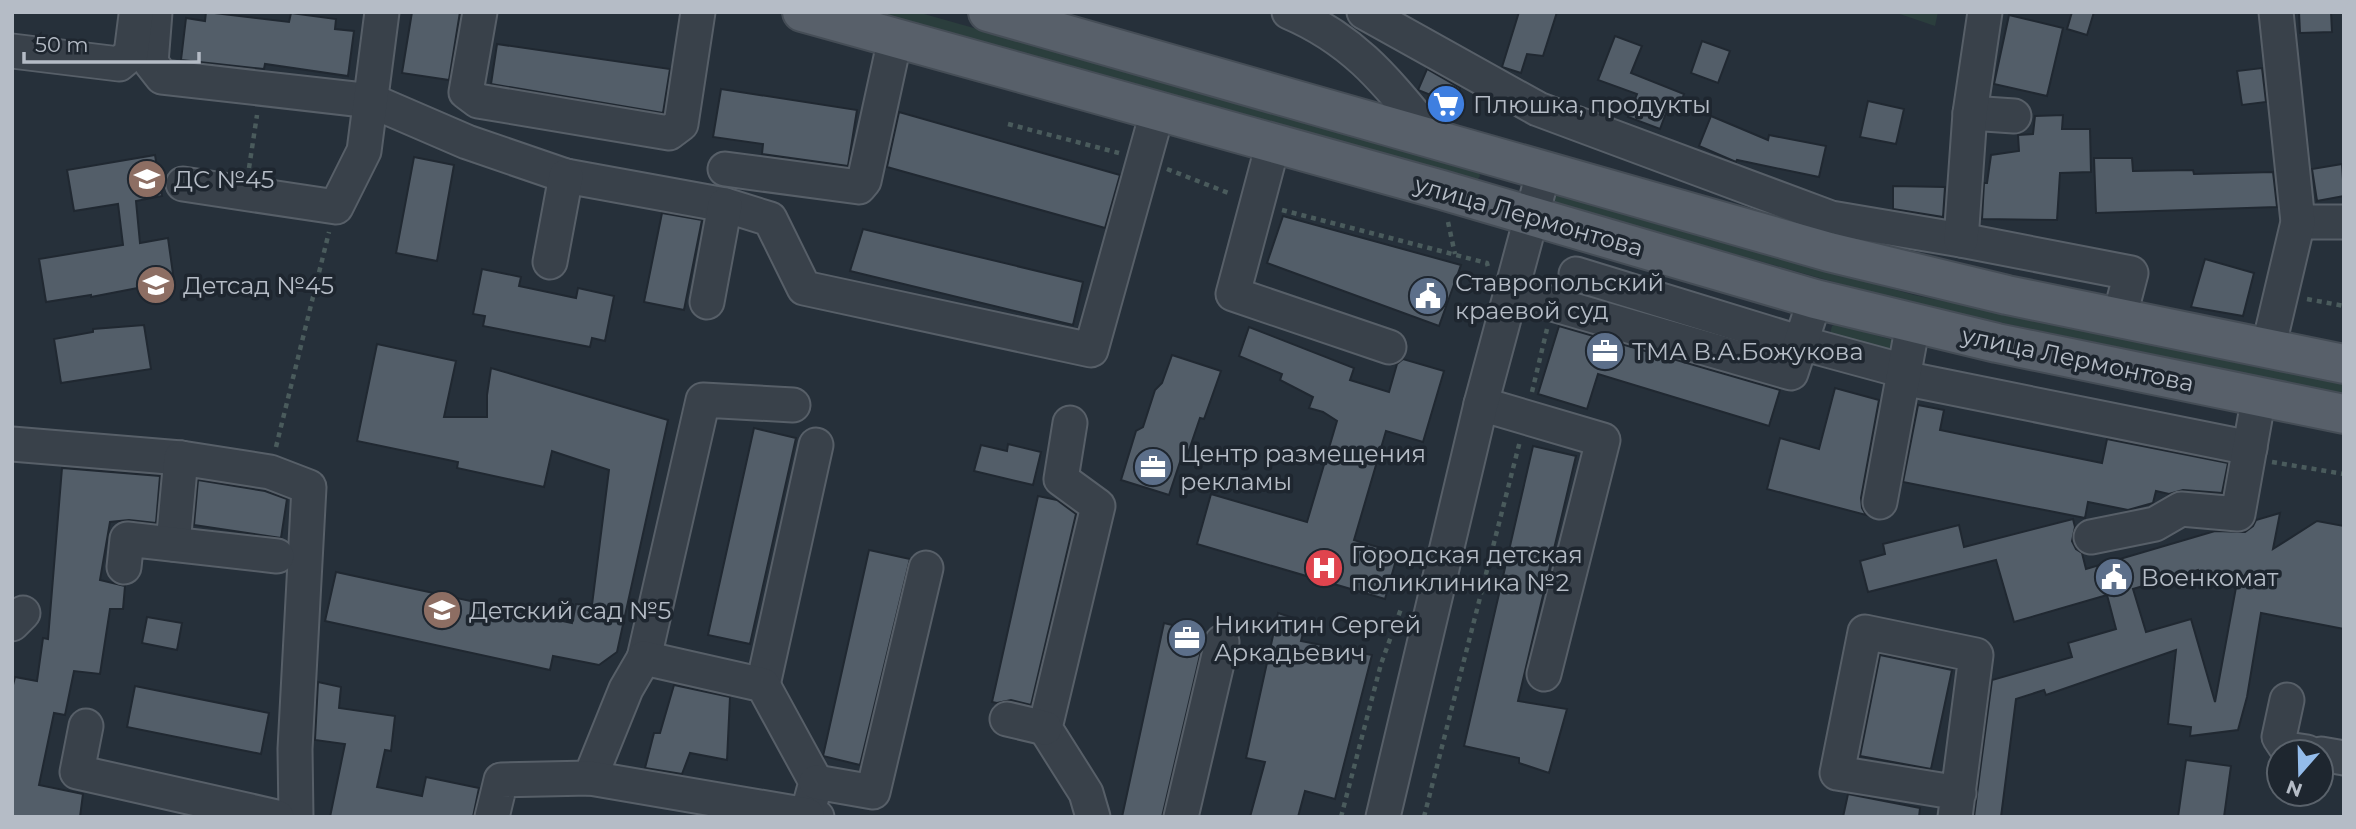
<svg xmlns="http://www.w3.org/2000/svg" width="2356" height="829" viewBox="0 0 2356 829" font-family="Montserrat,sans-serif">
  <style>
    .green { fill: #2b3e3d }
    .building { fill: #535e69; stroke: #202831; stroke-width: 2; fill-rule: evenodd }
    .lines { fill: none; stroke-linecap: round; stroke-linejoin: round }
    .minor-casing { stroke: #575f68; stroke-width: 37 }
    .major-casing { stroke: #454d56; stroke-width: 42 }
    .path { stroke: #4a5b5c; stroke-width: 4.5; stroke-dasharray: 5 5; stroke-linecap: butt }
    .minor { stroke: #39414a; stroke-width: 33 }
    .major { stroke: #58606a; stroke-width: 38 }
    .labels { text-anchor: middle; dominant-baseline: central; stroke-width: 7; stroke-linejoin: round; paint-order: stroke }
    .poi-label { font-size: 24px; fill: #b5bcc6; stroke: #1e262f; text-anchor: start }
    .street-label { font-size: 24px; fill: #b5bcc6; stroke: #1e262f }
  </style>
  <rect width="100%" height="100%" fill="#26303a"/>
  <!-- green -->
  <g class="green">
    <polygon points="874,12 917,12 1479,171 1480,176 1476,182"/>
    <polygon points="1894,12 1938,12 1935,26"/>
    <polygon points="1557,194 1914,295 2344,384 2344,394 1912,304 1553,203 1550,200 1551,195"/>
    <polygon points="1836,324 1896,341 1895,352 1830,334 1832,326"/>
  </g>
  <!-- building -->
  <g class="building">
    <polygon points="206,12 289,22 291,13 336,19 335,29 354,31 348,76 265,64 264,69 181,60 186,18 205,21"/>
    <polygon points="412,12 460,12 449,80 402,73"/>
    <polygon points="1519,12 1557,12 1543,56 1527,54 1521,73 1502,67"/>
    <polygon points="2072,12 2094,12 2087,35 2067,29"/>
    <polygon points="2299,12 2331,12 2332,32 2300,33"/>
    <polygon points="2009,15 2063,28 2047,96 1994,84"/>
    <polygon points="1615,36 1642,46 1631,73 1684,94 1678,109 1669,105 1660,129 1628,117 1637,94 1598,80"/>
    <polygon points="1702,41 1730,51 1718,83 1691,73"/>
    <polygon points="497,44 670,69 663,113 491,84"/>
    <polygon points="2262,68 2266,102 2242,105 2237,71"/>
    <polygon points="1427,69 1460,88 1453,104 1418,90"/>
    <polygon points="721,89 857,110 848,166 762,154 763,144 713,137"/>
    <polygon points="1868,101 1904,109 1896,144 1860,137"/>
    <polygon points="899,112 1120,175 1105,228 887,167"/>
    <polygon points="2063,115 2062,129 2090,129 2091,172 2060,173 2057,220 1982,219 1984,183 1987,183 1991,155 2019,151 2018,135 2033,134 2035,116"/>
    <polygon points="1711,116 1768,140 1769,135 1826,146 1819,177 1737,160 1736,162 1699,146"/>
    <polygon points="155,155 162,196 136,201 140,243 168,238 174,281 91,297 91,295 46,302 39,259 123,245 118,204 74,211 67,170"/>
    <polygon points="414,157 454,165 437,261 396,253"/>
    <polygon points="2094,158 2132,158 2133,171 2193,170 2194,174 2273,172 2277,207 2096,213"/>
    <polygon points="2342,164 2344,196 2317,201 2312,169"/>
    <polygon points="1893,186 1945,187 1943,217 1893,209"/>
    <polygon points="662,213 702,220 684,310 644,302"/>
    <polygon points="1283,216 1461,265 1439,326 1267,263"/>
    <polygon points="863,229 1083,282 1073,325 850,271"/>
    <polygon points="2205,259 2254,273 2243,316 2191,307"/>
    <polygon points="482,269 521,277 519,286 576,298 578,288 614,296 605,341 592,338 590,347 483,326 485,316 473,314"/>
    <polygon points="144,325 151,369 61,383 54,339 93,332 93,329"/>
    <polygon points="1559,326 1780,390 1769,426 1598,374 1587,409 1538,394"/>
    <polygon points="1249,327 1354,368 1350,380 1389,392 1397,364 1403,359 1444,371 1423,442 1386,431 1354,540 1398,553 1385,599 1197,544 1211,494 1307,522 1337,421 1323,412 1309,408 1313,397 1280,380 1282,374 1239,356"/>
    <polygon points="377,344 456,361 444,417 487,417 487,395 491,368 668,420 617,652 599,665 553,656 550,670 325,621 336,572 572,623 576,604 592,605 609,470 552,451 544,487 457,468 458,462 357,441"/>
    <polygon points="1172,355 1221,371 1204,419 1200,418 1187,456 1182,456 1169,495 1121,480 1136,431 1143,427 1155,390 1162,383"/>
    <polygon points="1835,388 1879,400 1861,498 1862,508 1866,515 1767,489 1780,438 1819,449"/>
    <polygon points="1918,405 1944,410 1940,430 2102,463 2107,439 2228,463 2222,493 2183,490 2169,494 2156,491 2153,503 2128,510 2088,502 2085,518 1903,482"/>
    <polygon points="754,428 796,438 750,644 708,635"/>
    <polygon points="1008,444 1041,452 1033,485 974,471 981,445 1007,451"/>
    <polygon points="1533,446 1576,456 1518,701 1567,709 1549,773 1519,763 1519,758 1464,746"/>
    <polygon points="62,468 160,476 156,523 129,520 110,522 100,580 125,586 123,609 110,609 100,674 74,671 65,715 54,713 39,785 83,794 80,817 12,817 12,689 15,677 37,681 43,638 48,639"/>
    <polygon points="198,480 265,491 287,499 281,538 194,525"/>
    <polygon points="1038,496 1057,500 1076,514 1031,705 1011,700 997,703 992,702"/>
    <path d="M2280,513L2273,549L2317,521L2344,526V629L2261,613L2247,697L2238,730L2190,736L2191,727L2168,724L2176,650L2046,695L2044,690L2016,699L2001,817H1974L1992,680L2072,657L2068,643L2116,629L2107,595L2014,622L1996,560L1868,592L1860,561L1885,554L1883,544L1959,525L1964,547L2073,519L2075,527L2072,541L2076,549L2082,553L2086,569L2215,531L2245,532L2253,526L2256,520ZM2198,570L2201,581L2239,571L2215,702L2191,619L2146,632L2133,589Z"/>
    <polygon points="869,550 910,559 860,765 823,756"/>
    <polygon points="1278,613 1306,622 1301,641 1372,655 1335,799 1305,791 1298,817 1250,817 1265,762 1246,758"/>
    <polygon points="147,617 182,623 177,650 142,643"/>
    <polygon points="1164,623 1205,633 1205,634 1162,817 1122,817"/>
    <polygon points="1880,655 1952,670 1931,769 1860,756"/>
    <polygon points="318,682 341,687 339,708 395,716 391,751 385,750 377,787 422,796 426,777 479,788 473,817 330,817 345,744 315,740"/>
    <polygon points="674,685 730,697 727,760 690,753 682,774 645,768 654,733 660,733"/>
    <polygon points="135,686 269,713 261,754 127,727"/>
    <polygon points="2186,760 2231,766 2224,817 2178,817"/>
    <polygon points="1848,794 1920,808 1919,817 1843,817"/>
  </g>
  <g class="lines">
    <!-- minor casing -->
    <g class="minor-casing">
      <g id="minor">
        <polyline points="155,12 151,63 162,77 372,101 467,142 566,176 725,205 770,219 804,288 1091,350 1157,113"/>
        <polyline points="480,12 466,92 478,101 669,133 681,124 698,12"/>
        <path d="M1289,12C1357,41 1389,85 1434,139"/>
        <polyline points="1364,12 1538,109 1831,218 1961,240 2131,273 2119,319"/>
        <polyline points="12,51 119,64 131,54 136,15"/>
        <polyline points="1970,113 2014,116"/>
        <polyline points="1273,144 1233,294 1389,347"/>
        <polyline points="725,169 859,187 864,181 895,39"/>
        <polyline points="183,184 336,207 364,151 382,12"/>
        <polyline points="2298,222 2344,222"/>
        <polyline points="1961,240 1970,113 1985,12"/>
        <polyline points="550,262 566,176"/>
        <polyline points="1576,274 1801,343 1904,371"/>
        <polyline points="1511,292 1791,373 1815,299"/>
        <polyline points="707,302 725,205"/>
        <polyline points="2268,349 2298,222 2276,12"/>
        <polyline points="1903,378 2250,448"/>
        <polyline points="1481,404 1603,440 1544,674"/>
        <polyline points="1070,423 1061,479 1098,506 1045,728 1086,793 1093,817"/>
        <polyline points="12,444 181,458"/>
        <polyline points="1880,502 1913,324"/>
        <polyline points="2091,537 2155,524 2181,509 2238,514 2259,396"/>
        <polyline points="173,544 181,458 270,472 309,487 295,749 296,817"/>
        <polyline points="124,567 127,539 277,556"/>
        <polyline points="12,624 23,613"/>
        <polyline points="644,658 703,400 793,405"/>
        <polyline points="763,685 816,445"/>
        <polyline points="2287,700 2279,737 2287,749 2307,752"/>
        <polyline points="1007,719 1045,728"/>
        <polyline points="86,726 77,772 277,817"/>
        <polyline points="2321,754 2344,758"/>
        <polyline points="590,778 626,689 644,658 763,685 816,782 807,815 817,817"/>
        <polyline points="816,782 873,792 926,568"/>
        <polyline points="492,817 501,780 590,778 807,815"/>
        <polyline points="1181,817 1222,642"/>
        <polyline points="1383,817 1481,404 1544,170"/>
        <polyline points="1955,817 1976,655 1865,632 1837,773 1959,793"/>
      </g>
    </g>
    <!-- major casing -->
    <g class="major-casing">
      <g id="major">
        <polyline points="802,12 1442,190 1815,299 1997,343 2344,414"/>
        <polyline points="988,12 1829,252 2007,295 2344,364"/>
      </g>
    </g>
    <!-- path -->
    <g class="path">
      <polyline points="1008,124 1119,153"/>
      <polyline points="249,168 257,115"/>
      <polyline points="1167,169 1231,194"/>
      <polyline points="1282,210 1487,263 1488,267"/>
      <polyline points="1448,222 1455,254"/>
      <polyline points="2307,299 2344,306"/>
      <polyline points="1532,392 1547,329"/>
      <polyline points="276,447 329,232"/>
      <polyline points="2272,462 2344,474"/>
      <polyline points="1341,817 1381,664 1402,606"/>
      <polyline points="1424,817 1520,441"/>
    </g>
    <!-- minor -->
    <use href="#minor" class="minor"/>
    <!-- major -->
    <use href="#major" class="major"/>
  </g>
  <!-- icons -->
  <defs>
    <g id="supermarket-disc" transform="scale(2.0125)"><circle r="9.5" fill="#3f7fe0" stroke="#1e262f"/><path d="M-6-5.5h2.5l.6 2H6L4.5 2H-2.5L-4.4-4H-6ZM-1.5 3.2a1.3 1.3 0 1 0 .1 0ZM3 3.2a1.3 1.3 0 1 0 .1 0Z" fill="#fff"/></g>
    <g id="school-disc" transform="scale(2.0125)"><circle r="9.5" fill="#8d6e63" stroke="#1e262f"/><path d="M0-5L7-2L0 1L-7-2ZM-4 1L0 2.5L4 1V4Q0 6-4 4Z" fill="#fff"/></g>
    <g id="civic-disc" transform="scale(2.0125)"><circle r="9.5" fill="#5c6f8a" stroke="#1e262f"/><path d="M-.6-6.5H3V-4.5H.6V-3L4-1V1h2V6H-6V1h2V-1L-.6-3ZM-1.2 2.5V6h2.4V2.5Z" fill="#fff"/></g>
    <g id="office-disc" transform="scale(2.0125)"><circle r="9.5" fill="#5c6f8a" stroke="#1e262f"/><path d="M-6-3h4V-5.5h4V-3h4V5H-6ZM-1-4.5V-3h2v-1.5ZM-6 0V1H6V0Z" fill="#fff"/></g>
    <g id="hospital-disc" transform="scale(2.0125)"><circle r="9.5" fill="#e0444e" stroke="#1e262f"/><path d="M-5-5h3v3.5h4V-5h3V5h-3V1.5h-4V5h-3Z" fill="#fff"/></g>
  </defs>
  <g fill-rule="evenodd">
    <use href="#supermarket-disc" x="1446" y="104"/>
    <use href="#school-disc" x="147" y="179"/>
    <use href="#school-disc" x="156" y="285"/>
    <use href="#civic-disc" x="1428" y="296"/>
    <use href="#office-disc" x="1605" y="351"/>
    <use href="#office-disc" x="1153" y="467"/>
    <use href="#hospital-disc" x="1324" y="568"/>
    <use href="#civic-disc" x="2114" y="577"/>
    <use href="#school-disc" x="442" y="610"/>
    <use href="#office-disc" x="1187" y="638"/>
  </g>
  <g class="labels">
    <!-- poi labels -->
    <g class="poi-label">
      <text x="1473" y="104">Плюшка, продукты</text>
      <text x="174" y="179">ДС №45</text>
      <text x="1455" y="282">Ставропольский<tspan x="1455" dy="28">краевой суд</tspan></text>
      <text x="183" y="285">Детсад №45</text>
      <text x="1632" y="351">ТМА В.А.Божукова</text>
      <text x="1180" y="453">Центр размещения<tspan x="1180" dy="28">рекламы</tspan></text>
      <text x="1351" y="554">Городская детская<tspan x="1351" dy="28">поликлиника №2</tspan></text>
      <text x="2141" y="577">Военкомат</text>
      <text x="469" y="610">Детский сад №5</text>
      <text x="1214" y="624">Никитин Сергей<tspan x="1214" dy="28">Аркадьевич</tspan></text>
    </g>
    <!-- street labels -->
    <g class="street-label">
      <text transform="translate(1529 216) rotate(16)">улица Лермонтова</text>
      <text transform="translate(2078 359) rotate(12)">улица Лермонтова</text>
    </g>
  </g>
  <!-- border -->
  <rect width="2356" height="829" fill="none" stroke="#b5bcc6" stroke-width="28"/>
  <!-- north arrow -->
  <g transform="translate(2300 773) rotate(200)"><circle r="33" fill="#1e262f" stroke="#5a626b" stroke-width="2"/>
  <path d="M0-5L12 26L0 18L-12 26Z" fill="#94bceb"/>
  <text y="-10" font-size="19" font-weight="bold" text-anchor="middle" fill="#b5bcc6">N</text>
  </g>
  <!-- scale -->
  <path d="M24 52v10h175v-10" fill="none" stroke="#b5bcc6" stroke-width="3.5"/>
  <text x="35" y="52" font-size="21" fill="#b5bcc6" stroke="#1e262f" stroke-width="5" paint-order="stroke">50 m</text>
</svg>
